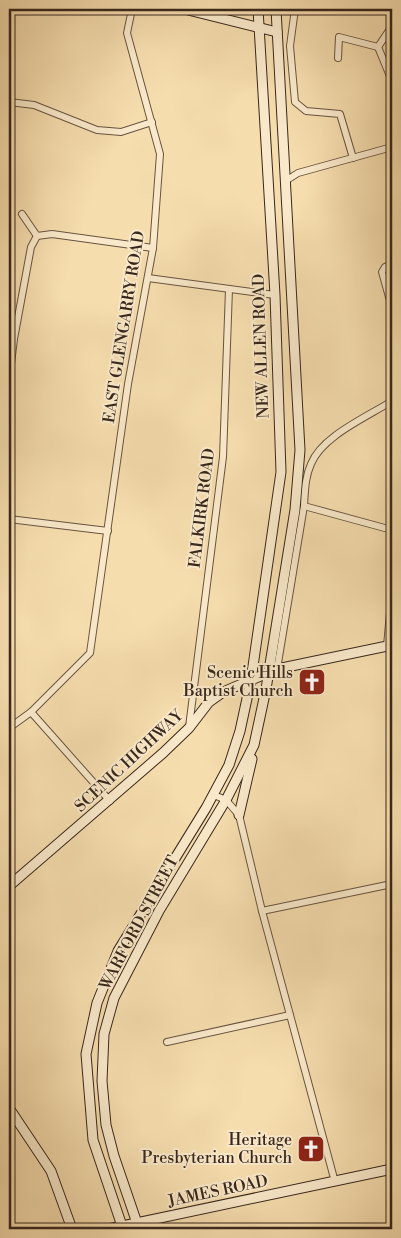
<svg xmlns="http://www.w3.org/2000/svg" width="401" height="1238" viewBox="0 0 401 1238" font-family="'Libre Bodoni',serif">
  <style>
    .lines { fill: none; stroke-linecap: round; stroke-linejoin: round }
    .street-casing { stroke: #685440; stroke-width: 8 }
    .secondary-casing { stroke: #38271c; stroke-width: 11 }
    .street { stroke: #f9e9ca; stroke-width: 6 }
    .secondary { stroke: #f9e9ca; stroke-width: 9 }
    .labels { text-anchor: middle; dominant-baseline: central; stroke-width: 4; stroke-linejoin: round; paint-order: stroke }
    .street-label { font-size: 16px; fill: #38271c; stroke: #f9e9ca }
    .poi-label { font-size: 16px; fill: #38271c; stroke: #f9e9ca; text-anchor: end }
  </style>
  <rect width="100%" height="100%" fill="#f6ddae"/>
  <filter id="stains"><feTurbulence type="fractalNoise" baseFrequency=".004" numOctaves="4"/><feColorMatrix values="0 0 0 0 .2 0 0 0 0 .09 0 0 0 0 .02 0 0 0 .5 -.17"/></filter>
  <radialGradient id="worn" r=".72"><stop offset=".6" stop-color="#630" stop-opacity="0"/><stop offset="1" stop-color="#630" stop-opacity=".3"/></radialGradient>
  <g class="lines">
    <!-- street casing -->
    <g class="street-casing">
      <g id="street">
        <polyline points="295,9 290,46 295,102 306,111 340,114 353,158"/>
        <polyline points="378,47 392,81"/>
        <polyline points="378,47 392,26"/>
        <polyline points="338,58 339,37 378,47"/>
        <polyline points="9,102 34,105 97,130 121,132 152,122"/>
        <polyline points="287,180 298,173 392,147"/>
        <polyline points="22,214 37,236 52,234 153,248"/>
        <polyline points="392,264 385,267 382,272 392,308"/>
        <polyline points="148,278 275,295"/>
        <polyline points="9,380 14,339 31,247 37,236"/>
        <polyline points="304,506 392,530"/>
        <polyline points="9,519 108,531"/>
        <polyline points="387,646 392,590"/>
        <path d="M277,669L304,506C305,491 305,477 311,464C322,436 367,417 392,401"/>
        <polyline points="31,712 110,801"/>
        <polyline points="189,727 223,457 229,289"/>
        <polyline points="9,728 31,712 90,653 128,384 153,248 160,154 127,33 132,9"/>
        <polyline points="214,795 226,800 239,815 262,911 335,1182"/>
        <polyline points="262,911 392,884"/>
        <polyline points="167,1042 290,1015"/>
      </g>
    </g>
    <!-- secondary casing -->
    <g class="secondary-casing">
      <g id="secondary">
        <polyline points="184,9 277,32"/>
        <polyline points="239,815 252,759"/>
        <polyline points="9,886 163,753 189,728 209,702 223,692 277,669 392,645"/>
        <polyline points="9,1108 51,1171 72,1229"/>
        <polyline points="108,1229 392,1169"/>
        <polyline points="123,1229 93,1140 86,1054 97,1003 118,951 206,808 229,765 240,731 251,680 281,472 275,295 258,9"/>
        <polyline points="139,1229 114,1156 106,1125 102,1081 104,1034 114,998 159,911 226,800 254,745 266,689 295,510 300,450 276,9"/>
      </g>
    </g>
    <!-- street -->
    <use href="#street" class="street"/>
    <!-- secondary -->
    <use href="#secondary" class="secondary"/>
  </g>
  <!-- icons -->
  <defs>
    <g id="church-square" transform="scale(1.4375)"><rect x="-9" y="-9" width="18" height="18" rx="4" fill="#8f2418" stroke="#f9e9ca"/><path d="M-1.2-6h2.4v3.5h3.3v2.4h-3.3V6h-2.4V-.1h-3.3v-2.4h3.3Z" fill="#fff"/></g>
  </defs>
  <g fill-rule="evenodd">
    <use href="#church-square" x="312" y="682"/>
    <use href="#church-square" x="311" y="1149"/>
  </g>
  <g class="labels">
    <!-- street labels -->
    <g class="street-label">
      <text transform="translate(124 327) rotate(-81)">EAST GLENGARRY ROAD</text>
      <text transform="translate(261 346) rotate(-92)">NEW ALLEN ROAD</text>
      <text transform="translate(202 508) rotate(-83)">FALKIRK ROAD</text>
      <text transform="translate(129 761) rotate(-43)">SCENIC HIGHWAY</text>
      <text transform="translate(139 923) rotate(-62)">WARFORD STREET</text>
      <text transform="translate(218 1191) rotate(-12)">JAMES ROAD</text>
    </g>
    <!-- poi labels -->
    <g class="poi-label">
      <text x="293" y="673">Scenic Hills<tspan x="293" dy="18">Baptist Church</tspan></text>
      <text x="292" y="1140">Heritage<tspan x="292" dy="18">Presbyterian Church</tspan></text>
    </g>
  </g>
  <!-- margin -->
  <rect width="401" height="1238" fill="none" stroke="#f6ddae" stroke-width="30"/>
  <rect x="10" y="10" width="381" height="1218" fill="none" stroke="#38271c" stroke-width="2.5"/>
  <rect x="15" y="15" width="371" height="1208" fill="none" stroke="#38271c"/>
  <rect width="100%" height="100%" filter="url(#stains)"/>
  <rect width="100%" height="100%" fill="url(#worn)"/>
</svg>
